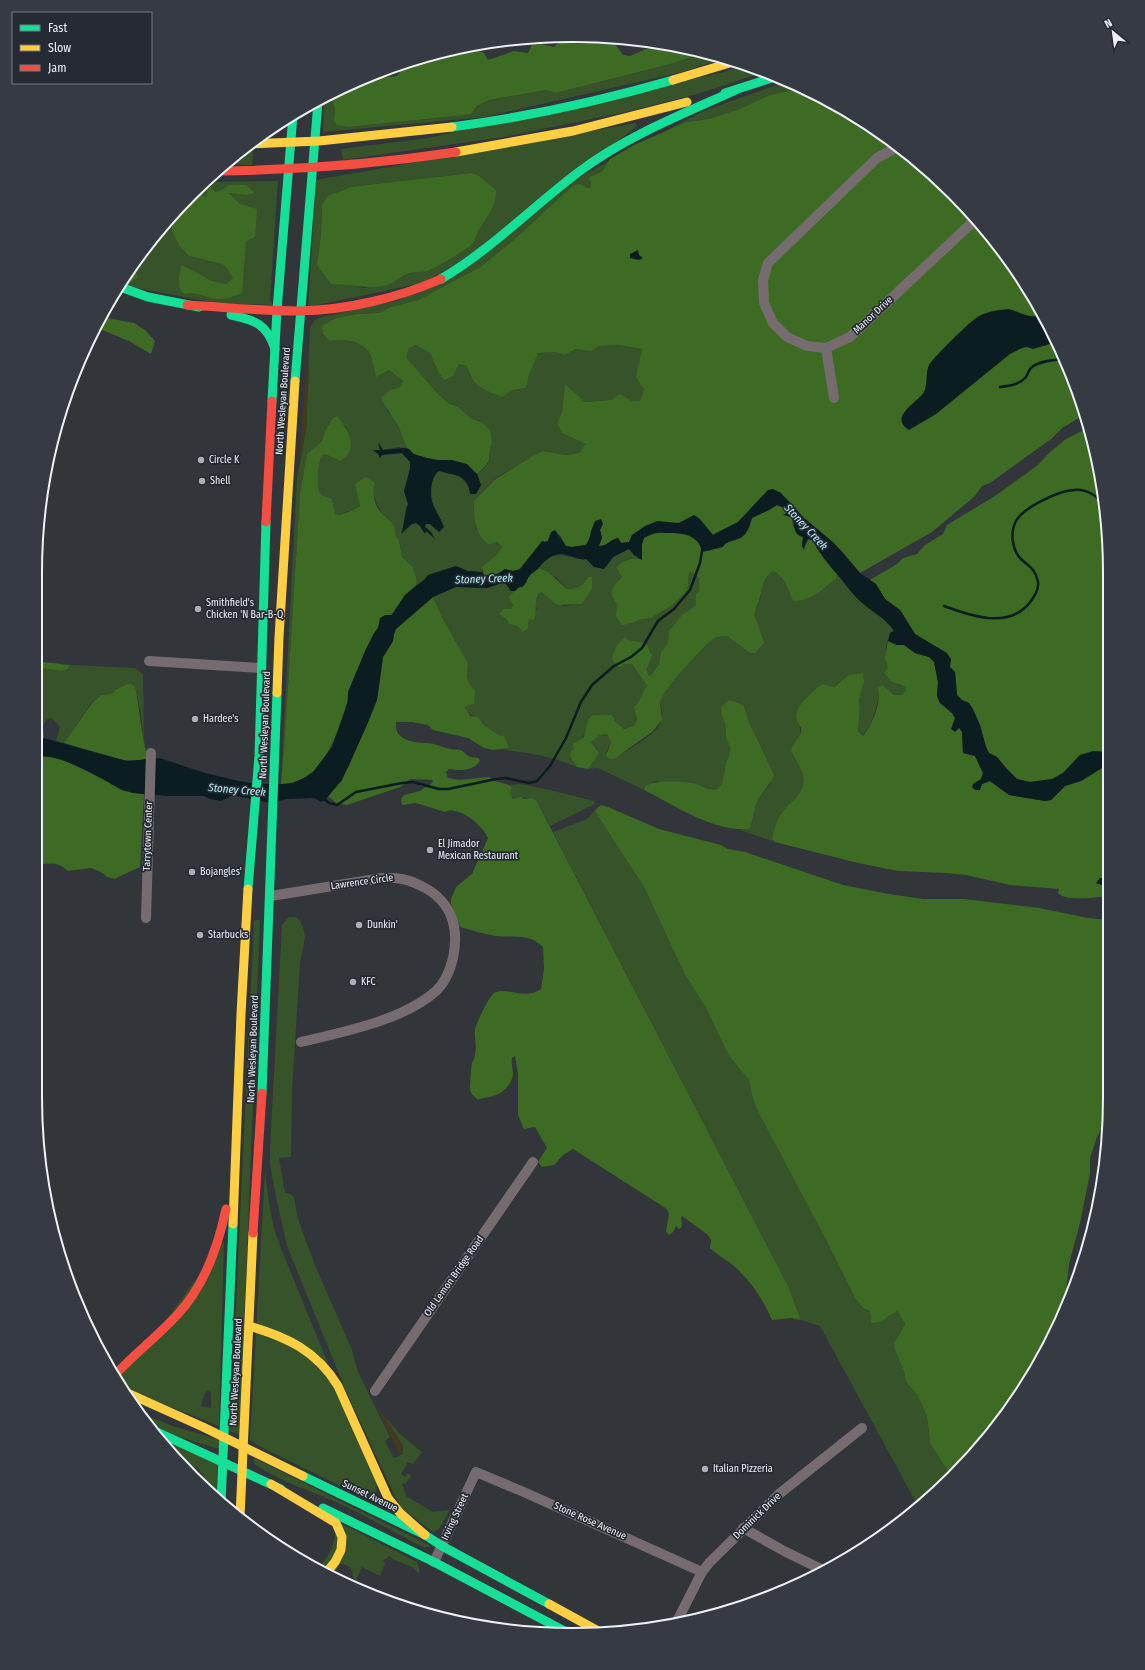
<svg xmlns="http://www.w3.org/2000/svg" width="1145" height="1670" viewBox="0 0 1145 1670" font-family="'Fira Sans Condensed',sans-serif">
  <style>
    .green { fill: #375329; fill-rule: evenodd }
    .forest { fill: #3e6b24 }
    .sand { fill: #413a1f }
    .water { fill: #0c1d21 }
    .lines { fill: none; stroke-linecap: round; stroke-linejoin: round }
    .stream { stroke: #0c1d21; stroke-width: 2.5 }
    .street { stroke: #766c6f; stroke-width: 10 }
    .fast { stroke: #16e098; stroke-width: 9 }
    .slow { stroke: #ffcf43; stroke-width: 9 }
    .jam { stroke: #f24e42; stroke-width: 9 }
    .poi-dot { fill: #acafb4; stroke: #252a33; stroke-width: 1.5 }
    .labels { text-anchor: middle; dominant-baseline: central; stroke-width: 3.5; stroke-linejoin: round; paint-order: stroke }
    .street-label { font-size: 10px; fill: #edf0f6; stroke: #252a33 }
    .poi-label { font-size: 10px; fill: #edf0f6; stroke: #252a33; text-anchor: start }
    .water-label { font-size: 11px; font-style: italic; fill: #b3f1fa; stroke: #252a33 }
    .rim { fill: none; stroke: #edf0f6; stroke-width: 2 }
  </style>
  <rect width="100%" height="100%" fill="#32353a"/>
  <!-- green -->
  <g class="green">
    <polygon points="468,45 475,45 474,49 447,55 437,55"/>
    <polygon points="703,53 723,59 682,72 485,117 323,132 324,99 330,95 335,109 334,121 337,125 349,127 465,115 471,114 477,106 489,100 547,90 556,93 674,63"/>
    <polygon points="743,65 764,72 701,93 626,112 504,137 343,160 341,149 428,138 724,72"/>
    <path d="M787,81L804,90L789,91L740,109L708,119L687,122L605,168C601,176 592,177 591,188L587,189L580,184L536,219L511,242L482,266L418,300L391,307L378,313L355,314L345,317L330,341C342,338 364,341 370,354C373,361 374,369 376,376L389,370L403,381L400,387L390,390L387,411L393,417L409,449L399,447L383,450L378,444L380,450L373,451L382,455L402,453L410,462V469L404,491L408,504L406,509L402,533L412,524L416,523L420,526L424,533L428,529L425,527L426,524H430L435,529L441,520C438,514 435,508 432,502C429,493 431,476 439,471L458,475L476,494L481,485L477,474C481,471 488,466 489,460C492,448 484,433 481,422L472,419L458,407L448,403L437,393L406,357L409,348L416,345L430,353L438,371L453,376L459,364L467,366L470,377L512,390L526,388L529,375L537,353L556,352L565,355L576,349L591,350L599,346L619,345L642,349L641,355L644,389L640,401H632L620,395L611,400L585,402L565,384L562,412L557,423L562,433L587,444L579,453L566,455L543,451L531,457L494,479L474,501L476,529L502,547L496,555L482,567V572L468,571L456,566L428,575L422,582L416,585L417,581L415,573L413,568L402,557L399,540L395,535L391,521C380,513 376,504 373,492L354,511H348L340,515L335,514L332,499C328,497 323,497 321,494C315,488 319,464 321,456L325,454L340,461L346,427L333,418L325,431L322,441L307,454L300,493L285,734L281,784L297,477L306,431L310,327L315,320L321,317L400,300L576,179L701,112Z"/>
    <polygon points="284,120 281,130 278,133 264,134 274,125"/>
    <path d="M636,123L637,126L479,251L422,283L308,307L316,180ZM471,173L478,175L496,190L477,232L474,242L430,270L408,273L398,278L365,288L342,284L317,265L321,234L322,205L337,192L350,187Z"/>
    <polygon points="242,152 253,152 252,165 227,164"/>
    <polygon points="278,181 270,300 273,305 216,303 126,286 128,274 146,245 172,216 172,231 189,256 222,264 227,268 234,278 226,284 212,281 183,266 185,294 193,292 234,297 240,204 229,193 246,195 255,193 229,185 222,190 207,197 193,192 205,182"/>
    <path d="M629,549L638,558H630L616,567L622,577L614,585L611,594L633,623C639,619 644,620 651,618C654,617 657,613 661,611C677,602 690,592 689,571L694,573L699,578V590L696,594V606C691,610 687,612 682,615C677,619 675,626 669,630L668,643L661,652L659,664L649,677L646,671L653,655L650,652L647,643L629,640L624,664H632L647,686C641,693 641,701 634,707L637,719L635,725L624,729L609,715L606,716L601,715L585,733L570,756L577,767C553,757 529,752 503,750L509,748L499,735L484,725L478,717C471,716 468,714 465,707L468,705L470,685L467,676L468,663L443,619L433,597L456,587L487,588L502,583L506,584L511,591H515C510,595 510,599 513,605L511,609L499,614L511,624L518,626L522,631L529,626V618L537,609L535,604L539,593L542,591L555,604L565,606L578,604L585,583L580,588L567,589L557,578L539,568C546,549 568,556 583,560L586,559L607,566L613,557Z"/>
    <path d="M773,571C786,578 787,588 793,601C813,601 821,590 836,579L837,574C844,583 852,594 861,602C872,612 886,618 894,631C878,647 889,668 898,685L906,687V690L902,695H894L882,686C875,706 877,718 862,736L858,731L860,708L859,700L864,682H839L834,687L828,686L797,721C805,735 798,738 791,751C795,759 801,768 803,776C807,793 788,803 780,815C776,822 773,831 772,839L775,842L740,830L750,829L757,801L770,784L772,770L749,722L744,706L739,703L729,700L722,716L726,726V738L730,747L729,756L726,762L722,783L717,789L711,790L694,783L679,782L665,783L655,781L645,786L644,790L598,768L588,769L599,753L591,741L600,735L607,734L611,742L606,753L622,754C632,747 654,735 660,724C663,718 662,709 660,702L665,692L679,674L709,642L716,637L727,636L743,648L764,639C761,632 755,622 755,614C755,609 759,604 760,599C762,589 762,577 773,571Z"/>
    <polygon points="69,665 135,668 143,674 144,744 141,713 135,686 129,683 115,690 112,694 101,695 93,701 64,743 56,741 60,727 55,721 51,718 46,720 43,726 35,723 35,667 61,671 68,669"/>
    <polygon points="520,784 550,790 594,801 595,804 550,826 536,800 532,798 513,799 510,793 512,788 509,785"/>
    <polygon points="596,809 596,813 644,887 684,973 706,1008 729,1056 749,1080 751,1091 855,1298 863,1308 870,1311 870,1318 880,1322 897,1311 905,1324 897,1338 895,1350 904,1371 906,1382 918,1396 927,1417 930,1443 952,1478 918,1506 820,1326 801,1320 788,1286 553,832 587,819"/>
    <polygon points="289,917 296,917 300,921 303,927 305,937 300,964 292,1090 291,1157 279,1158 285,1193 291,1194 294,1197 297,1215 304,1236 317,1270 352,1350 358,1372 390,1437 385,1441 394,1458 403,1454 403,1446 384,1416 400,1434 422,1452 413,1464 408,1462 401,1474 405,1477 408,1473 411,1476 405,1484 402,1483 406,1496 433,1512 450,1510 439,1529 433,1532 400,1507 346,1391 287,1246 276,1197 270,1164 270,1148 282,925"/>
    <polygon points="256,920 260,920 240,1435 230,1431 254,921"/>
    <polygon points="265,1171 270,1209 275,1232 282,1251 377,1483 375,1503 261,1447 250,1440"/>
    <path d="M224,1241L219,1426L120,1387L116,1379L148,1345ZM208,1390L211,1392V1408L201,1406L205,1393Z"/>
    <path d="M140,1413L173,1426L220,1440V1449C195,1442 158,1433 140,1413Z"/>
    <path d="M166,1442L218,1463L216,1499L205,1486C206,1477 202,1473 196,1467L190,1469Z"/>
    <path d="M254,1458L429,1545L430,1547H423C394,1533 367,1516 338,1503C310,1490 280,1482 254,1464Z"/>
    <path d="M337,1521L417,1562L420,1571L418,1573C411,1562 397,1565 390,1556L383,1560L385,1564L380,1576L362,1567L356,1580L353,1578C353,1569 349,1564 340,1564L333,1575L335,1578L317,1569C332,1554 335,1543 337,1521Z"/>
  </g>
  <!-- forest -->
  <g class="forest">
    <path d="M595,37C608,38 616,43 623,55L630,56L646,49L661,46L663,44L678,45L703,53L674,63L556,93L546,90L489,100L477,106L471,114L465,115L349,127L337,125L334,121L335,109L330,95L359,80L397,76L406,64L437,55H447L474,49L484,53L488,60L514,51L528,53L532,45L541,44L554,47C562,40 569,33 576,44H586Z"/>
    <path d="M804,90L871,126L953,193L1019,274L1054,335L1082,416L1062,428L1051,439L990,483L982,486L975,496L932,532L860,573L841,550L804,518L789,501L768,490L738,522L712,535L694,515L679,523L632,535L629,542L621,543L619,538C610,539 609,546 598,546L602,538L600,529L591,530L590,538L586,545L572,547L566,546L560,535L549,537L548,541L542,542L519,570L513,571L505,569L497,574L484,575L482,567L496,555L502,547L497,542L488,544C474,533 474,518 474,501L494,480L531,457L543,451L566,455L579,453L586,444L562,433L557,423L562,412L565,384L585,402L611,400L620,394L632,401H640L644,389L636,377L642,349L619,345L599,346L591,351L576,349L565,355L556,352L538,353L529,375L526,388L512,390L502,397C483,389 473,387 467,366L459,364L453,376L444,380L438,371L430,353L416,345L409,348L406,357L437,393L448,403L458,407L472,419L481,422L490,430L492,443C489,449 490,452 489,459C488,465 481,470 477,474C460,456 443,463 422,457C420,456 416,455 413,454C406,449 404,440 401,433C396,420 387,410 381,398L390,390L400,387L403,381L389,370L376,377C374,369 373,361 370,354C364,341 342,338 330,341L323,334L322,326L334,319L355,314L378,313L391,307L418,300L482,266L511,242L574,185L580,184L587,188H591V182L589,180L590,177L602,172L610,159L634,145L687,122L708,119L740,109L770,95L789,91Z"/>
    <path d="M471,173L478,175L496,190C497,207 486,217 478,231C476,234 476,239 474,242C471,247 437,267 430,270C423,273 414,271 407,274C397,278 393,285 383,286C365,289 349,284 331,284L317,265L321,234L322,205L328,196L350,187Z"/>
    <path d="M229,185H246L255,193L246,195L229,193L240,204L257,209L255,237L246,241L242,293C235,296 226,300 217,299C205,298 199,291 185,294C174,288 180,276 182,265L212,281L226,284L233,278L227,268L222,264L189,256L179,245L172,231V216L193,192L207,197V191L211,187L215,192L222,190Z"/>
    <polygon points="135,272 138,277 126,286 122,284 128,274 129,275"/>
    <polygon points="102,317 134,323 145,330 155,341 151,354 129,341 95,327"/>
    <path d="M337,416C348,429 360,450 340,461L325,454L321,456C319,464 315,488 321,494C323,497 328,497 332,499L335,514L340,515C347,512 354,511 360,506L355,484L366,477L374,482C373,490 373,499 377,507C384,519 396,519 395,535L399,540L402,557L413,567L417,581L416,585L405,595L391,615H385L366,649L348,692C348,704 344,714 340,725C329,753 316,783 281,784L285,734L300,493L307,454L322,441L325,431L333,418Z"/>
    <polygon points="1086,429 1100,468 1110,572 1110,752 1080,755 1063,773 1052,779 1030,782 1017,779 1006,768 997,757 989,753 986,747 980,725 969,703 962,700 957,695 955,672 950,667 947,654 915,634 900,610 885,599 876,584 870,580 897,564 903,558 917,554 925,545 943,534 947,525 995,496 1038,465 1049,453 1066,439"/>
    <path d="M777,505L787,509L789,512L786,516L792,517L793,526L803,537L802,546H805L809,539L813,541L822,556L837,574L836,579C821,590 813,601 793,601C787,588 786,578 773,571C762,577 762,591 759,601C757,606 754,611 755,616C757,625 763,634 764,643L755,653H750L727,636L716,637L709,642L679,674L665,692L660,702L662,720L652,732L614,759L608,758L606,756L611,742L607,734L600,735L591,742L599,753L588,769L577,767L570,756L571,751L574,749L573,744L584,737L588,719L593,715H612L615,721L624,729L635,725L637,719L634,707C641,701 641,693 647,686L632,664H624L620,667L614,662L612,657L617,645L625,637L629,640L647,643L650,652L653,655L646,670L649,676L651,675L659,664L661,652L668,643L669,630C675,626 677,619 682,615C687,611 691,610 696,605V594L699,590V578L694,573L689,572L688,586L685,593L672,605L657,614L652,618L639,620L633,623L622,625L616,616L617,604L611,594L614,585L622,577L616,567C623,561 633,555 642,560V544L644,538C657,530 680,529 693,538C699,541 701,547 707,551L722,547C726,541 731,543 736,539C744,534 749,526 752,518L769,510Z"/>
    <path d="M539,568C550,572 558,581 567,589C578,589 583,587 588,577H592V589L582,604L559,605L555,604L542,592L539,593C533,602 538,611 534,620L529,619L528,629L522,632L518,626L509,624L507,620L499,614L504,609H511L513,605L509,597C513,592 517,587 523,587L531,574Z"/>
    <path d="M433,597L443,619L468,663L467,677L470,685L475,690L474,704L468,705L465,707L470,716L478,717L484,725L499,735L504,736L509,748L493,750L484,748L468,738L433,730L428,725L412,722H396C394,741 413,742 427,743C435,743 443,748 451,749C454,750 457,749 460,750C465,752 466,755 470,757L479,758L480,761C473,771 461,771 449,769L446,772L448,778L459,780L489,777L495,781L509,785L512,788L510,793L513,799L522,797L523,799L532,798L536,800L788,1286L801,1320L791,1318L772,1320C763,1299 751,1281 733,1265C725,1259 717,1255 710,1248L711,1240L708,1235L682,1216L681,1218L682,1224L681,1228L679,1229L676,1226L673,1232L669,1235L666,1231L669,1214L667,1209L573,1149L563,1155L554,1165L542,1167L538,1162L547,1148L535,1127L524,1129L518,1115V1074L515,1056L512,1058C511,1063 513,1069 513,1074C512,1084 503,1094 493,1096C488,1098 483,1097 478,1100C475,1097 471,1094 470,1090C470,1086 471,1067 472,1063C473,1060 475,1058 475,1055C477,1046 474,1038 475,1030C475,1025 490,995 494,993C506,986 525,1001 541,989L544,969L543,947C529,933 514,938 496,936C484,934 472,930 460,927L451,904V899L456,887L472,874L488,838C483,826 459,805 445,812L416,803L402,805L401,799L404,795L420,791L432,783L433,780L410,779L400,787L347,805L336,803L328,796L339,783L349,766L366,727L377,700L383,657L393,641L394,634L396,629Z"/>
    <path d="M888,641L897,645H904L915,653L929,657L934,662L938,682L937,696L940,703L952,713L962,732L963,753L975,756L983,773L981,778L982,784L990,781L1009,795L1045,801L1051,800L1065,786L1081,781L1110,763V880L1105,878L1108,887L1110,888V896C1099,897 1065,902 1058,893L1059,889L1010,885L966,875L947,873L898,871L858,863L775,842L772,839C773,831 776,822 780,815C788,803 807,793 803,776C801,768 795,759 791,751C793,742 800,738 801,732C803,728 798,725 797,721C792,707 813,692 822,684L834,687L849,675L863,673L864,682L859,700L860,708L858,731L863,736C873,722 881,705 878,688L882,685L894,695H902L906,690V687L892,682L884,673L888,668L885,658Z"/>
    <polygon points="35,661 69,665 68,669 61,671 35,667"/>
    <path d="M129,683L135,686C140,710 141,735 148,758C126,767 86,749 64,743L93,702L101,695L112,694L115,690Z"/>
    <path d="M729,700L739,703L744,706L749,722L772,770L774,777L757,801L750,829C713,832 676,806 644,790L645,786C653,780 683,781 693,783C702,785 708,791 717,789L722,783L726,762L729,756L730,747L726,738V726L722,716L721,707Z"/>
    <polygon points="35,723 43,726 44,738 35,739"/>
    <path d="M45,755L59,758L133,793L144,794L140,867L114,879L107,877L101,872L91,868L68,871C54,857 45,868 35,862V758Z"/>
    <polygon points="601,805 608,807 659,829 721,845 728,849 745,852 843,885 889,894 923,899 964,899 1039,908 1088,918 1110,920 1110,1097 1109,1112 1097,1137 1090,1158 1090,1173 1080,1223 1069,1264 1064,1313 1019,1396 952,1478 930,1443 927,1417 918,1396 906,1382 904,1371 895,1350 894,1343 905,1324 897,1311 880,1322 871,1323 870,1311 863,1308 855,1298 824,1236 756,1107 751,1091 749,1080 729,1056 706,1008 684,973 644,887 596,813 596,809"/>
    <polygon points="1102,1174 1100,1203 1093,1225"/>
  </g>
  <!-- sand -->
  <g class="sand">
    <polygon points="308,354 309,372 306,431 297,477"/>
    <path d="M376,1407C385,1416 402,1441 403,1454L400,1455Z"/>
  </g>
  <!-- water -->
  <g class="water">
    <polygon points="638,250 639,255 643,258 639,260 630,258 630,254"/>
    <path d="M1009,309C1022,313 1030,319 1043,315L1054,335L1057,342L1033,349L1027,347L1022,348L1010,354L936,414L909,430C888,417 917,403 924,392C928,384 925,374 929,365C933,358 971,320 979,316C989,311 999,310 1009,309Z"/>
    <path d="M378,442L383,450L404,448L409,449L414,454L427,458L437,460H452L467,464L477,474L481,485L476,494H470C468,473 454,476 439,471C431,476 430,492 432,501C434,509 441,519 444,527L439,532L430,524H426L425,527L431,532L435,539L426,531L425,534L420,526L416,523L412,524L401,534C405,524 404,514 408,504L404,491L410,469V462L402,453L382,455L380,458L378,454L373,450H380Z"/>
    <path d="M773,489L781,493L804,518L833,542L860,573L876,584L885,599L900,610L915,634L947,653L951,659L950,667L955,672L957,695L962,700L969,703L973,709L980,725L986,747L989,753L997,757L1006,768L1017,779L1030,782L1052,779L1063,773L1080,755L1093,751L1110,752V763L1081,781L1065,786L1051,800L1045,801L1009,795L990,781L982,784L980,790H975L972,787L973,784L981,779L983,773L975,756L963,753L962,732L959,728L955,732L951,729L955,718L952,713L940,703L937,696L938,682L934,662L929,657L915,653L904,645H897L888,641L890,633L894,631C886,618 872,612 861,602C852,594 845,583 837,574C827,563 820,553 813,541L809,539L806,541L804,550L802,546L803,537C792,534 796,526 792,517L783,515L788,512L787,509L777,505L769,510L752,518C750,525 748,533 742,537C735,542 727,539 723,547L702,552C699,536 685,533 671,533C658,533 656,531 644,538L642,544V560L634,555L629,549L613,557L604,569L594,567L586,559C575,561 566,551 555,555C547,558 543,563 538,569C536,571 533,572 530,575C525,580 528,586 519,587L515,591H511L506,584L502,583L487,588L456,587L433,597L396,629L394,634L393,641L383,657L377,700L366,727L342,780L325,800L321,802L314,798L287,799L270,803L233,795L221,801L210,799L204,796H168L133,793L122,790C103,780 55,749 35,758V739L44,738L127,761L160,758L205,773L239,781L256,784H283L293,783L304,778L313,772L332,747L348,701V692L366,649L374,633L378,628L380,618L385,615H392L405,595L425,579L428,575L456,566L468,571L482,572L484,575C492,576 498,575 505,569L513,571L520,569L542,541L545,542L548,541L551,532L555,530L566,546L572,547L586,545C591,537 591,529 595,521L601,519L603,524L600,530L602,538L599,546C608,546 610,539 618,538L621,543L629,542L632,535L645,526L657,521L679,523L694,515L700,519L713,535L738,522L768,490Z"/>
    <polygon points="1100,878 1105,878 1110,880 1110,888 1096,883"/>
  </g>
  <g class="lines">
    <!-- stream -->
    <g class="stream">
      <path d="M1000,387C1009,386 1019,385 1026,377C1028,374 1029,369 1032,367C1040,361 1053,360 1063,359"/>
      <polyline points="1106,534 1107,546"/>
      <path d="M944,606C971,616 1010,630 1031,601C1035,595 1039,589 1038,582C1036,569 1028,566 1020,558C1012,549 1010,532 1016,521C1024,507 1058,491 1074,490C1085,488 1099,496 1103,506"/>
      <polyline points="323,798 329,803 337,805 356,792 402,783 413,782 439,789 448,789 496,779 506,778 529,783 537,781 550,766 566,738 581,702 592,685 614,666 631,657 642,648 658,621 674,609 690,590 700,563 703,545"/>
    </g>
    <!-- street -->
    <g class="street">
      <polyline points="897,147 877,158 768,263 763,280 764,303 773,323 787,337 807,346 826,348 850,337 975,220"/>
      <polyline points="826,348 834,398"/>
      <polyline points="149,661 261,668"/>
      <path d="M271,896L382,878C395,877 405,878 417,884C450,898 460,925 453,958C450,970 446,982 436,991C404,1020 343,1032 301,1042"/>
      <polyline points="146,918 151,753"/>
      <polyline points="375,1391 533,1162"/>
      <polyline points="743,1528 784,1551 825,1571"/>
      <polyline points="434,1562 476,1472 526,1493 702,1572"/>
      <polyline points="675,1625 702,1572 709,1563 779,1494 862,1428"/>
    </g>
    <!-- fast -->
    <g class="fast">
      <polyline points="725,93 778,76"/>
      <path d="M452,127C527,117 600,101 673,80"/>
      <path d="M441,279C492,249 533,206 580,171C627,136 683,114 736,90"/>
      <polyline points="120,287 148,297 199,307"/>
      <path d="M231,315C255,320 267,324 275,349"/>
      <polyline points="295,381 318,102"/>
      <polyline points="272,401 277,310 293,115"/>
      <polyline points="248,889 259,756 266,522"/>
      <polyline points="262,1093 277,693"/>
      <polyline points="157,1432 281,1489"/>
      <polyline points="303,1476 425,1535 442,1546 549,1604"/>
      <polyline points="221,1504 233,1224"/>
      <polyline points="323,1508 434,1562 572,1635"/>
      <polyline points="677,1622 677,1625"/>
    </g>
    <!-- slow -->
    <g class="slow">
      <polyline points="673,80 733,62"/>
      <polyline points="251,144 319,141 452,127"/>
      <polyline points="456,152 573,131 687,102"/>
      <polyline points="277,693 279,637 295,381"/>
      <polyline points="233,1224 241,1014 248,889"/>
      <path d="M249,1326C287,1337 317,1351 338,1386L388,1498L400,1513L425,1535"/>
      <polyline points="123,1391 203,1427 303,1476"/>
      <polyline points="271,1484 336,1523 342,1537 341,1550 335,1562 325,1574"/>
      <polyline points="240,1517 253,1233"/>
      <polyline points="549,1604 600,1632"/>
    </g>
    <!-- jam -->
    <g class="jam">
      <path d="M218,171C298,170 377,164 456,152"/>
      <path d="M187,305C224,307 262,311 299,311C347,310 398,298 441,279"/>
      <polyline points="266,522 272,401"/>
      <polyline points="253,1233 262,1093"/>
      <path d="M114,1376C134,1354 158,1336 178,1314C205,1285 218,1247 226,1209"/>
    </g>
  </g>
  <!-- markers -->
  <g class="poi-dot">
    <circle cx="201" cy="460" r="4"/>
    <circle cx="202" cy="481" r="4"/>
    <circle cx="198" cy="609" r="4"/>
    <circle cx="195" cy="719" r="4"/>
    <circle cx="430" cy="850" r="4"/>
    <circle cx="192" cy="872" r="4"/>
    <circle cx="359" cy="925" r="4"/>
    <circle cx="200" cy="935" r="4"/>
    <circle cx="353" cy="982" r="4"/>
    <circle cx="705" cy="1469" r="4"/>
  </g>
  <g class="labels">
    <!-- street labels -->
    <g class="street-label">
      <text transform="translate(873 315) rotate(-43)">Manor Drive</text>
      <text transform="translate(283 401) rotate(-86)">North Wesleyan Boulevard</text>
      <text transform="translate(265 725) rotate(-88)">North Wesleyan Boulevard</text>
      <text transform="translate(148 836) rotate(-88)">Tarrytown Center</text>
      <text transform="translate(362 882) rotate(-8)">Lawrence Circle</text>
      <text transform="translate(253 1049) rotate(-88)">North Wesleyan Boulevard</text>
      <text transform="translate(454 1276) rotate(-55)">Old Lemon Bridge Road</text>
      <text transform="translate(236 1372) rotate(-87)">North Wesleyan Boulevard</text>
      <text transform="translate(370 1496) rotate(26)">Sunset Avenue</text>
      <text transform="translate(757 1516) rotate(-44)">Dominick Drive</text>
      <text transform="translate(455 1517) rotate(-65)">Irving Street</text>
      <text transform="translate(590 1521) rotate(24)">Stone Rose Avenue</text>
    </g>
    <!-- poi labels -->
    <g class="poi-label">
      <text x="209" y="460">Circle K</text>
      <text x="210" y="481">Shell</text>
      <text x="206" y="603">Smithfield's<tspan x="206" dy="12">Chicken 'N Bar-B-Q</tspan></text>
      <text x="203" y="719">Hardee's</text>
      <text x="438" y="844">El Jimador<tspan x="438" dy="12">Mexican Restaurant</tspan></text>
      <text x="200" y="872">Bojangles'</text>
      <text x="367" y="925">Dunkin'</text>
      <text x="208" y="935">Starbucks</text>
      <text x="361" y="982">KFC</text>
      <text x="713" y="1469">Italian Pizzeria</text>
    </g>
    <!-- water labels -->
    <g class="water-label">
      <text transform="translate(806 527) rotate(47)">Stoney Creek</text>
      <text transform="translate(484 579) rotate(-2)">Stoney Creek</text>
      <text transform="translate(237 790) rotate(5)">Stoney Creek</text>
    </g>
  </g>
  <!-- crop -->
  <path d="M0 0H1145V1670H0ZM572 42H573A530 530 0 0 1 1103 572V1098A530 530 0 0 1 573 1628H572A530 530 0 0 1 42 1098V572A530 530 0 0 1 572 42Z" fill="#353a43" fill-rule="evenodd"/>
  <path class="rim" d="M572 42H573A530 530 0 0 1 1103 572V1098A530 530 0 0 1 573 1628H572A530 530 0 0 1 42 1098V572A530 530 0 0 1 572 42Z"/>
  <!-- legend -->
  <rect x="12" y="12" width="140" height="72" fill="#252a33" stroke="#757981"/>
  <rect x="20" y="25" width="20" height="6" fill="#16e098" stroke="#757981"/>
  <text x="48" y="32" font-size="12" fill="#edf0f6">Fast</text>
  <rect x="20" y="45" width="20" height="6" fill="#ffcf43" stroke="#757981"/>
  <text x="48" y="52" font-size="12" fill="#edf0f6">Slow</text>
  <rect x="20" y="65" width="20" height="6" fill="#f24e42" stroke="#757981"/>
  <text x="48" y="72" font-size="12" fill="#edf0f6">Jam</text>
  <!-- north arrow -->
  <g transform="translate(1113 32) rotate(331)" stroke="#252a33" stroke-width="3" paint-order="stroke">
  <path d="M0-3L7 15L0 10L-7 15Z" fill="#edf0f6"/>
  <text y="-6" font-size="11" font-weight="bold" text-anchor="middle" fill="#edf0f6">N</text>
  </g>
</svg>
